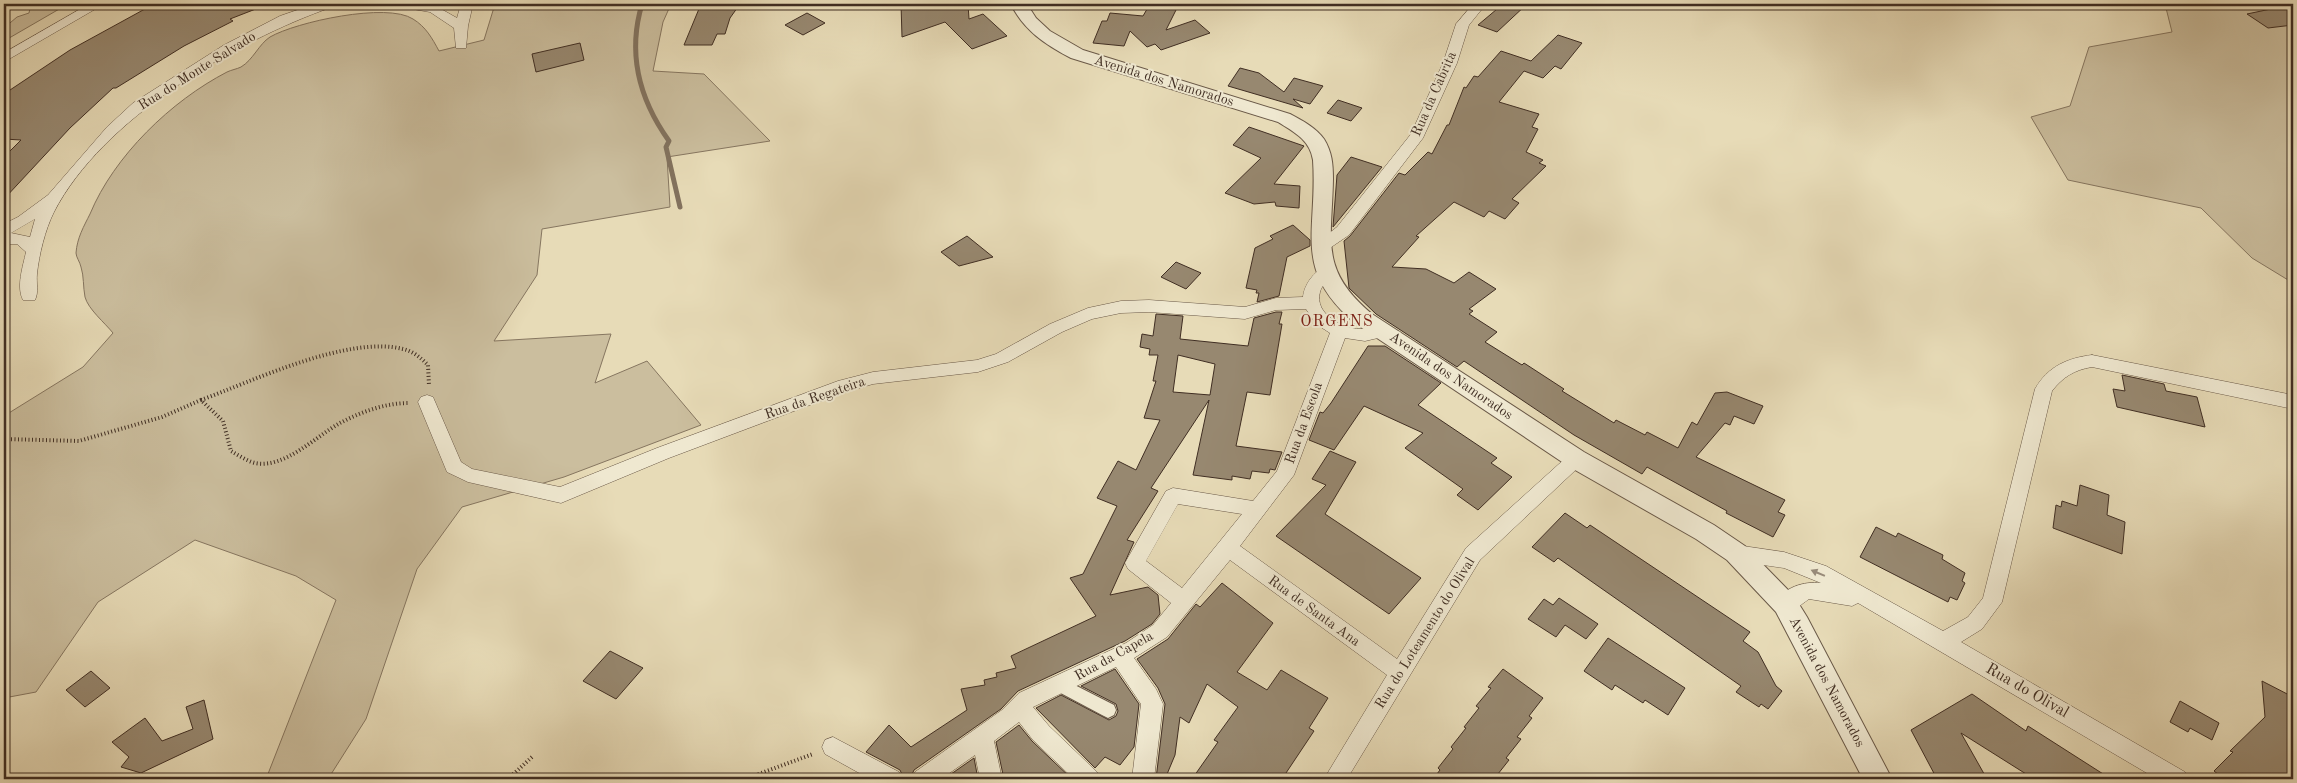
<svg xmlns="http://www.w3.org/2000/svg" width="2297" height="783" viewBox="0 0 2297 783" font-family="'Old Standard TT',serif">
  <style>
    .green { fill: #cbbe9e; stroke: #867660 }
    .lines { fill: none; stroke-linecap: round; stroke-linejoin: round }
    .stream { stroke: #82725e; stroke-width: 5 }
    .building { fill: #978870; stroke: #402e23; fill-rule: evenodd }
    .pedestrian-casing { stroke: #6a5948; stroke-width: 2 }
    .minor-casing { stroke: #6a5948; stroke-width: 1 }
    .tertiary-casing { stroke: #6a5948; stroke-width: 2 }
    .path { stroke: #402e23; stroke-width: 4; stroke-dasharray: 1 2.5; stroke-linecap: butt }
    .pedestrian { fill: #efe8d0; fill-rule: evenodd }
    .minor { fill: #efe8d0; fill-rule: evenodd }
    .tertiary { fill: #efe8d0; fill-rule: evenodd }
    .oneway { fill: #988b7a }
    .labels { text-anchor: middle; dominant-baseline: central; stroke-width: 4; stroke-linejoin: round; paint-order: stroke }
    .street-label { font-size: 14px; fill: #402e23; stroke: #efe8d0 }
    .quarter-label { font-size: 16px; letter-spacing: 1px; fill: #7a1f14; stroke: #efe8d0 }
    .near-street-label { font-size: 16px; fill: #402e23; stroke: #efe8d0 }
  </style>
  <rect width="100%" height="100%" fill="#e7dbb7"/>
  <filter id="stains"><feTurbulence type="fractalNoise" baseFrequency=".004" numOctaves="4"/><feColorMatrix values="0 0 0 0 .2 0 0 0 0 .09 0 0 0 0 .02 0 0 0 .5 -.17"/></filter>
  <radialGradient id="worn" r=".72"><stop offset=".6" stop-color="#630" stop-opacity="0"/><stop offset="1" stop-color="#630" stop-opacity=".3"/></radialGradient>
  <!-- green -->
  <g class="green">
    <polygon points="31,4 51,4 61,8 4,41 4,28 17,17 29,13"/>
    <path d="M495,4H671L663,22L653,71L704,74L770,141L667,157L670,207L542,229L537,275L494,341L611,334L595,383L647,361L701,425L564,477L462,507L417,569L366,719L328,779H266L336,600L296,576L195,540L98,602L36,692L4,698V416L83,367L113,333C105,323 88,309 85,297C83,287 84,276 81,267C80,262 76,257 76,253C77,238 84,226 90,214C114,156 171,101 227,72C231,70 237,69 241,67C253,60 259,44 270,37C296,22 387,2 413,19C426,27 432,38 439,51L484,40Z"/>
    <polygon points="2165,4 2293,4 2293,283 2252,258 2201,208 2068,180 2031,117 2070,106 2089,47 2172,32"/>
  </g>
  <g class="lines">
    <!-- stream -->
    <path class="stream" d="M642,4C627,54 639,99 669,141L666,147L680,207"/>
  </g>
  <!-- building -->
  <g class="building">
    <polygon points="154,4 266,5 230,19 233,21 184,46 116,88 113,88 70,128 4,199 4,157 21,140 4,139 4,94 70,50"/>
    <polygon points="701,4 740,4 730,18 725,34 717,34 712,45 684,45"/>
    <polygon points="901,4 968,4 969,19 983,14 1007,36 972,49 945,22 902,37"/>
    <polygon points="1150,4 1179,4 1166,30 1195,20 1210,33 1161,50 1155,44 1147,47 1130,31 1124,46 1093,43 1102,21 1107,21 1110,13 1143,16"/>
    <polygon points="1503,4 1527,4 1497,32 1478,25"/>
    <polygon points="2285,6 2293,12 2293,25 2268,28 2247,14"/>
    <polygon points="807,13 825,23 803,35 785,25"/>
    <polygon points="1558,35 1582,43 1561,69 1555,66 1543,78 1524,71 1499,102 1539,114 1532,127 1538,129 1526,152 1543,160 1539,163 1546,166 1512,199 1519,203 1505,219 1489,211 1484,217 1454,202 1416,236 1419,237 1392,267 1426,269 1454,283 1469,272 1496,289 1469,309 1473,311 1469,314 1497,332 1485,342 1522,365 1524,363 1564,389 1562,391 1614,423 1616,420 1645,435 1647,432 1678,448 1692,422 1697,425 1715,393 1727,392 1763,406 1754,424 1734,416 1730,425 1725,423 1696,457 1785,500 1778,512 1785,515 1773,537 1726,513 1727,511 1647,467 1642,474 1574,435 1464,361 1457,367 1376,314 1349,288 1344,241 1350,236 1399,173 1405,175 1428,152 1432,154 1447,125 1449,125 1464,87 1466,88 1474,76 1478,77 1501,51 1531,61"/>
    <polygon points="580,43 584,60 536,72 532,54"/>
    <polygon points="1240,68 1259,73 1284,92 1294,78 1323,86 1310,104 1293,99 1303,108 1228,86"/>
    <polygon points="1338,100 1362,108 1351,121 1327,113"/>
    <polygon points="1249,127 1304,146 1274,184 1300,186 1299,208 1276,206 1275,202 1254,204 1225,193 1261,158 1233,145"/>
    <polygon points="1351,157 1382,167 1333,227 1337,175"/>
    <polygon points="1293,225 1310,240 1310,246 1287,257 1279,296 1257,302 1259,293 1256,293 1257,290 1246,288 1255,248 1273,239 1270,236"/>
    <polygon points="967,236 993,257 959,266 941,252"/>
    <polygon points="1176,262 1201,273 1186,289 1161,277"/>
    <path d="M1276,312H1282L1279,324H1282L1270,395L1247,392L1236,446L1282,452L1275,470L1270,469L1269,473L1252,471L1250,479L1232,476V480L1193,475L1209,400L1151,488L1158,491L1127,540L1134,542L1110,595L1148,587L1158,595L1160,614L1152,624L1125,641L1018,691L1001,709L914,770L910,779H904L900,770L866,752L889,725L911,747L967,710L961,689L985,685L984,680L997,677L996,673L1016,668L1011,656L1096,616L1070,578L1083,574L1117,506L1097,498L1118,461L1136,470L1160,420L1144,418L1156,381H1153L1158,355H1149L1150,349L1140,347L1142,334L1153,336L1156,314L1183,316L1180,339L1248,346L1254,318ZM1178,355L1215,364L1210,395L1173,392Z"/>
    <polygon points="1368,346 1385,346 1441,383 1418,405 1497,458 1491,463 1512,477 1478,510 1457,495 1463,489 1405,448 1423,433 1364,406 1334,450 1309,440 1320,412 1323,413 1331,403"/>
    <polygon points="2122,375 2164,384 2166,391 2197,397 2205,427 2117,407 2113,389 2125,391"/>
    <polygon points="1330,451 1356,462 1325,514 1421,578 1389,614 1276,536 1326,485 1312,479"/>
    <polygon points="2080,485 2109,495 2107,515 2125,522 2122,554 2053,528 2056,505 2061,507 2062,501 2077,506"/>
    <polygon points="1565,513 1587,528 1590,525 1750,632 1743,641 1758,652 1776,686 1782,691 1768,709 1761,704 1759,707 1736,692 1741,686 1558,558 1554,562 1532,547"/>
    <polygon points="1876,527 1896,537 1898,533 1943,555 1942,559 1965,573 1962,581 1965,583 1957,600 1950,597 1948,602 1860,557"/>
    <polygon points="1222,583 1273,623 1237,672 1267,690 1281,670 1328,698 1309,728 1314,731 1282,779 1192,779 1218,742 1214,740 1238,707 1207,684 1189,723 1180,717 1175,755 1165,779 1156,779 1165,704 1158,688 1137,659 1168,639 1196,604 1200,607"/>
    <polygon points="1559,598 1598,624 1586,639 1565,625 1556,637 1528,619 1544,599 1553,605"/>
    <polygon points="1608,638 1685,688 1668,715 1645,700 1643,703 1615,685 1612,690 1584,671"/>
    <polygon points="610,651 643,668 616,699 583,681"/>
    <polygon points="1115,669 1139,704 1134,747 1120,765 1105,757 1095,768 1036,708 1061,695 1109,720 1116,716 1118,711 1116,704 1081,686"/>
    <polygon points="1503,669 1543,698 1529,716 1532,718 1517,737 1521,739 1506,758 1509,760 1494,779 1433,779 1440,770 1438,768 1453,749 1451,747 1466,728 1464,727 1479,708 1476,706 1491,688 1488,687"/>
    <polygon points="91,671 110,688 85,707 66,690"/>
    <polygon points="2262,681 2293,697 2293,779 2224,779 2214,771 2233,752 2230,751 2265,717"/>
    <polygon points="1972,694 2026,731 2028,726 2111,779 2034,779 1961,733 1987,779 1937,779 1911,730"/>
    <polygon points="204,700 213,739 141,773 121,767 129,757 112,742 145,718 162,741 193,729 186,707"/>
    <polygon points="2180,701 2219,723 2212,740 2190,728 2188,732 2170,722"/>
    <polygon points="1019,725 1032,741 1072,779 1004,779 996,742"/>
    <polygon points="974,758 978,779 944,779"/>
  </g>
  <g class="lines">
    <!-- pedestrian casing -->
    <g class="pedestrian-casing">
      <polygon id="pedestrian" points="1061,678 1114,705 1116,710 1114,715 1108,718 1102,715 1055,690 1053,685 1055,680"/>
    </g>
    <!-- minor casing -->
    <g class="minor-casing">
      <g id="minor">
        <polygon points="89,4 104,4 4,62 4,53"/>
        <path d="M315,4H333L332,7C235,41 102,119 54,212C45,230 39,255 37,274C36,283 39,292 35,300H23C16,287 23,266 26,252L17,244H4V224L18,217L48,195L107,127L133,103L224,45L280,16ZM35,219L30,237L11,233Z"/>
        <polygon points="400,4 434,5 457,18 461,4 473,4 468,26 466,48 456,48 454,28 430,12 401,7"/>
        <polygon points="1473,4 1486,4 1469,25 1457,63 1423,138 1349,235 1327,250 1315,250 1313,246 1337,227 1411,134 1443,63 1456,24"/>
        <path d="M1325,267L1331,269L1333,273C1329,280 1322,284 1320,292C1314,314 1342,328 1360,329C1371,329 1381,324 1391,327L1393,331L1391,335L1365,341L1345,338L1294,475L1240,546L1397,659L1466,548L1570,454L1576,452L1582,454L1585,459L1582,464L1480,560L1347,779H1324L1387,675L1230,560L1167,637L1134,658L1156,689L1163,704L1154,779H1132L1141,704L1116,667L1033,707L1049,726L1097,772L1100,779H1074L1033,740L1019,722L994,741L1002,779H980L975,755L941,779H912L915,772L1002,710L1019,693L1126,643L1153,625L1171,603L1128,569L1125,563L1166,491L1173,488L1253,501L1277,471L1330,333L1316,324L1306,309L1276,310L1245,319L1149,312L1121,313L1092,319L1062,332L1008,362L978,372L873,384L842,393L669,458L561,503L468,482L447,472L418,402L421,397L427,395L433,397L461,462L472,469L560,487L657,448L838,381L873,372L977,360L996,354L1050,324L1088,308L1121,301L1149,300L1245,307L1276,298L1303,297C1304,285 1314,271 1325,267ZM1178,504L1242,514L1182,588L1146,561Z"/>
        <path d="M2092,355L2293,395V409L2092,367C2074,370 2063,377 2052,391L2002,602L1982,629L1961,642L2185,772L2188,779H2157L1858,603L1852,606L1809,599C1799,606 1790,615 1778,610L1775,604C1783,587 1804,581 1821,583L1784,568L1736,561L1729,559L1726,553L1729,547L1736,545L1784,552L1826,566L1943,631L1968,617L1983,598L2035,389C2048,366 2068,358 2092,355Z"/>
        <polygon points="833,737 899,772 902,779 870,779 825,754 822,747 825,740"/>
      </g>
    </g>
    <!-- tertiary casing -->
    <g class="tertiary-casing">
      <path id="tertiary" d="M1011,4H1027L1036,18L1050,31L1083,50L1290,114C1303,121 1315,127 1324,139C1332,152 1333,164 1333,179C1332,241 1319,270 1372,314L1584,452L1714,525L1745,546L1794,596L1807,617L1892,779H1863L1776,612L1727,560L1696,539L1568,466L1356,324C1291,269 1318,233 1313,160C1310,140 1294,132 1278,122L1071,58C1046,45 1023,30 1011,4Z"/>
    </g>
    <!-- path -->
    <g class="path">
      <path d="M201,400C253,381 348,335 403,349C413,351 421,358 428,365L429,386"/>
      <path d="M4,439L79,441L162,417L201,400L223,421L231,451C238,455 247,461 255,463C284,469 315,437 340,423C361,412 385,403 409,403"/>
      <polyline points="508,779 532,757"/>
      <polyline points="745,779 813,754"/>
    </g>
    <!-- pedestrian -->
    <use href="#pedestrian" class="pedestrian"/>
    <!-- minor -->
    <use href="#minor" class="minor"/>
    <!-- tertiary -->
    <use href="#tertiary" class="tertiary"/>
  </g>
  <!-- one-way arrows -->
  <defs><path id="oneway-solid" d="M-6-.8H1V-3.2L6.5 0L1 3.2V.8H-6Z" transform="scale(1.25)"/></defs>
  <use class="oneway" href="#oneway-solid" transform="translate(1818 573) rotate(-157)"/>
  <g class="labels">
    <!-- street labels -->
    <g class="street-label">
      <text transform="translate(197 71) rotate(-32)">Rua do Monte Salvado</text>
      <text transform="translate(1164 81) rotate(17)">Avenida dos Namorados</text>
      <text transform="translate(1434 94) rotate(-66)">Rua da Cabrita</text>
      <text transform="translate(1451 376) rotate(34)">Avenida dos Namorados</text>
      <text transform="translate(815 398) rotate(-19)">Rua da Regateira</text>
      <text transform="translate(1304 423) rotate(-70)">Rua da Escola</text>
      <text transform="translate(1314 611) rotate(36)">Rua de Santa Ana</text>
      <text transform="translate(1425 633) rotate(-58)">Rua do Loteamento do Olival</text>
      <text transform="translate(1114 656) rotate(-29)">Rua da Capela</text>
      <text transform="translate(1827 682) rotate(62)">Avenida dos Namorados</text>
    </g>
    <!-- quarter labels -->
    <g class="quarter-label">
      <text x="1337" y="322">ORGENS</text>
    </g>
    <!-- near-street labels -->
    <g class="near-street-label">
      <text transform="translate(2027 691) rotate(30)">Rua do Olival</text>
    </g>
  </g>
  <!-- margin -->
  <rect width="2297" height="783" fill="none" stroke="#e7dbb7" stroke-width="20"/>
  <rect x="5" y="5" width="2287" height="773" fill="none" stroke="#402e23" stroke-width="2.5"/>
  <rect x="10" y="10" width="2277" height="763" fill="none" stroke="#402e23"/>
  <rect width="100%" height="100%" filter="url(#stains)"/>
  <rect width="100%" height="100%" fill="url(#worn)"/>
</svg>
